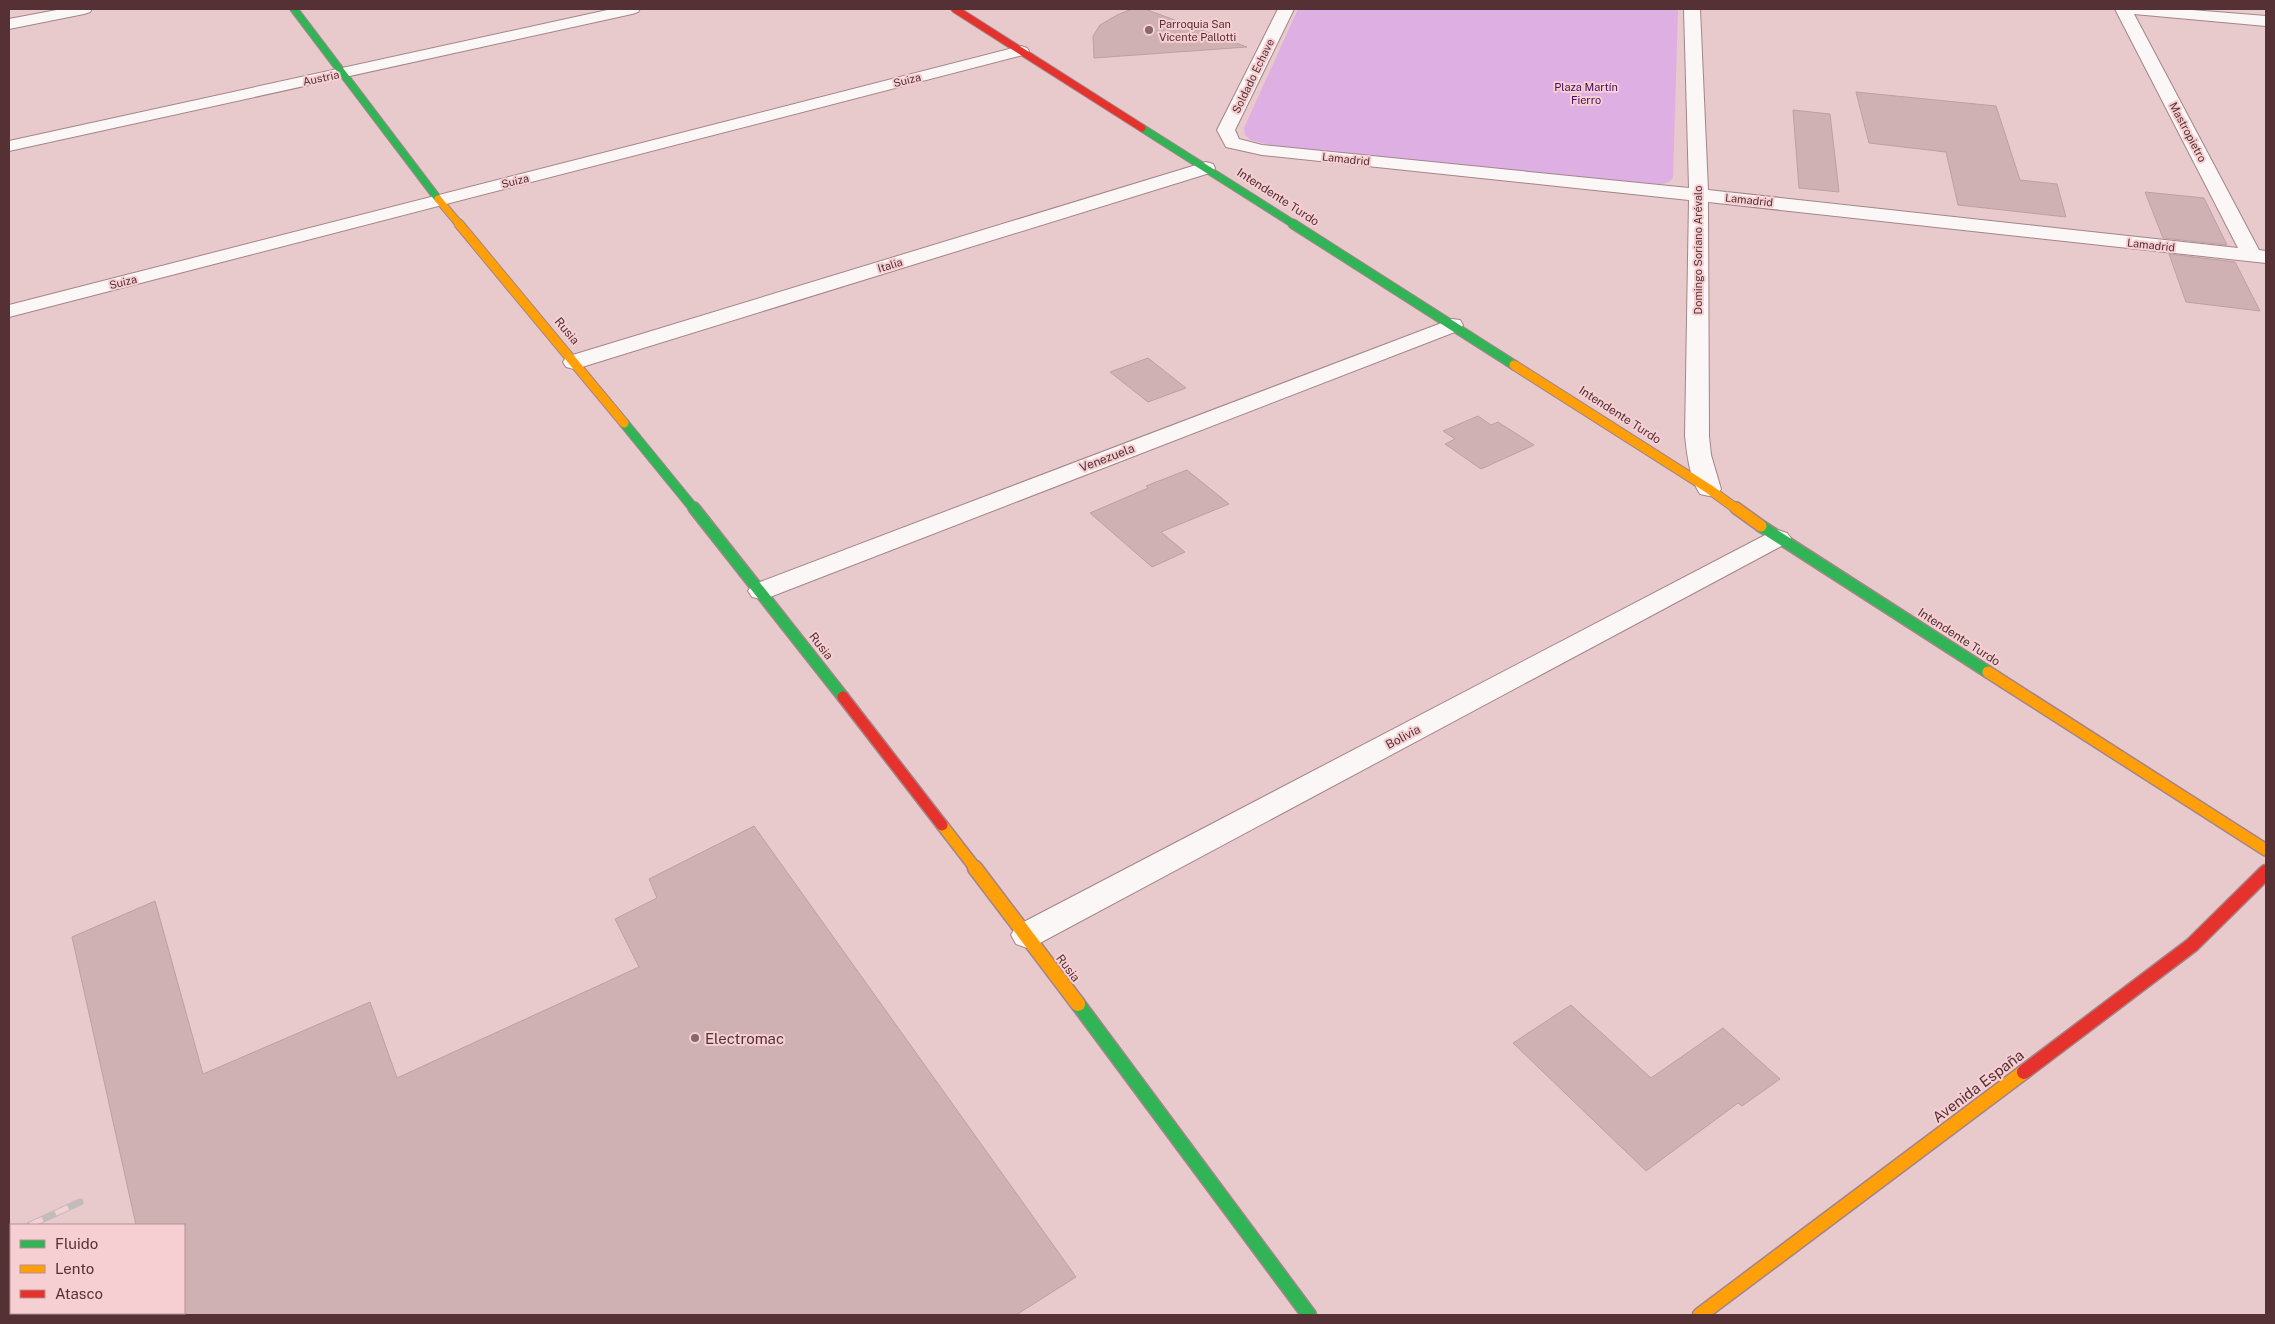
<svg xmlns="http://www.w3.org/2000/svg" width="2275" height="1324" viewBox="0 0 2275 1324" font-family="'Public Sans',sans-serif">
  <style>
    .green { fill: #ddafe3 }
    .building { fill: #cfb0b3; stroke: #be9fa3 }
    .lines { fill: none; stroke-linecap: round; stroke-linejoin: round }
    .street-casing { stroke: #a38589; stroke-width: 2 }
    .fast-far3-casing { stroke: #a38589; stroke-width: 9 }
    .fast-far2-casing { stroke: #a38589; stroke-width: 11 }
    .fast-far1-casing { stroke: #a38589; stroke-width: 14 }
    .fast-casing { stroke: #a38589; stroke-width: 17 }
    .slow-far3-casing { stroke: #a38589; stroke-width: 9 }
    .slow-far2-casing { stroke: #a38589; stroke-width: 11 }
    .slow-far1-casing { stroke: #a38589; stroke-width: 14 }
    .slow-casing { stroke: #a38589; stroke-width: 17 }
    .jam-far2-casing { stroke: #a38589; stroke-width: 9 }
    .jam-far1-casing { stroke: #a38589; stroke-width: 14 }
    .jam-casing { stroke: #a38589; stroke-width: 17 }
    .street { fill: #fcf7f7; fill-rule: evenodd }
    .fast-far3 { stroke: #30b455; stroke-width: 7 }
    .fast-far2 { stroke: #30b455; stroke-width: 9 }
    .fast-far1 { stroke: #30b455; stroke-width: 11 }
    .fast { stroke: #30b455; stroke-width: 14 }
    .slow-far3 { stroke: #ff9f0a; stroke-width: 7 }
    .slow-far2 { stroke: #ff9f0a; stroke-width: 9 }
    .slow-far1 { stroke: #ff9f0a; stroke-width: 11 }
    .slow { stroke: #ff9f0a; stroke-width: 14 }
    .jam-far2 { stroke: #e5322d; stroke-width: 7 }
    .jam-far1 { stroke: #e5322d; stroke-width: 11 }
    .jam { stroke: #e5322d; stroke-width: 14 }
    .rail-casing { stroke: #c4bbbc; stroke-width: 7 }
    .rail { stroke: #f6cfd2; stroke-width: 5; stroke-dasharray: 14; stroke-linecap: butt }
    .poi-dot { fill: #886669; stroke: #f6cfd2; stroke-width: 2 }
    .labels { text-anchor: middle; dominant-baseline: central; stroke-width: 4; stroke-linejoin: round; paint-order: stroke }
    .far-poi-label { font-size: 11px; fill: #553034; stroke: #f6cfd2; text-anchor: start }
    .far-street-label { font-size: 11px; fill: #553034; stroke: #f6cfd2 }
    .far-park-label { font-size: 11px; fill: #480b62; stroke: #f6cfd2 }
    .street-label { font-size: 12px; fill: #553034; stroke: #f6cfd2 }
    .near-poi-label { font-size: 15px; fill: #553034; stroke: #f6cfd2; text-anchor: start }
    .near-street-label { font-size: 15px; fill: #553034; stroke: #f6cfd2 }
  </style>
  <rect width="100%" height="100%" fill="#e8c9cc"/>
  <!-- green -->
  <path class="green" d="M1298,9H1678L1673,178C1666,187 1650,184 1640,184L1270,145L1251,140L1245,135L1244,128Z"/>
  <!-- building -->
  <g class="building">
    <polygon points="1132,9 1145,9 1247,47 1094,58 1093,36 1100,25 1117,15"/>
    <polygon points="1856,92 1996,106 2020,180 2057,184 2066,217 1958,205 1946,152 1869,143"/>
    <polygon points="1793,110 1830,114 1839,192 1799,188"/>
    <polygon points="2145,192 2204,198 2227,245 2163,238"/>
    <polygon points="2169,254 2235,262 2260,311 2186,302"/>
    <polygon points="1148,358 1186,388 1148,402 1110,372"/>
    <polygon points="1478,416 1491,425 1498,422 1534,445 1481,469 1445,444 1455,439 1443,431"/>
    <polygon points="1187,470 1229,504 1161,532 1185,552 1152,567 1090,513 1148,488 1146,486"/>
    <polygon points="754,826 1076,1277 1016,1315 184,1315 184,1225 136,1225 72,937 155,901 203,1074 370,1002 397,1078 639,967 615,919 657,898 649,879"/>
    <polygon points="1571,1005 1651,1078 1723,1028 1780,1079 1742,1106 1738,1103 1646,1171 1513,1043"/>
  </g>
  <g class="lines">
    <!-- street casing -->
    <g class="street-casing">
      <g id="street">
        <polygon points="62,9 92,9 90,12 84,14 9,29 9,19"/>
        <polygon points="612,9 640,9 638,12 632,14 9,151 9,141"/>
        <path d="M1278,9H1294L1235,130L1239,139L1262,145L1689,188L1684,9H1700L1708,190L2238,248L2115,9H2179L2266,16V26L2134,14L2259,250L2266,251V263L1708,202L1709,436L1711,455L1721,489L1718,494L1709,496L1700,494C1690,479 1687,455 1685,436L1689,200L1262,155L1226,147L1217,130Z"/>
        <polygon points="1021,46 1027,48 1029,51 1027,54 9,317 9,305"/>
        <polygon points="1206,162 1213,164 1215,168 1213,172 582,367 574,369 566,367 563,362 566,357"/>
        <polygon points="1452,319 1460,320 1463,325 1460,330 770,597 761,599 752,597 748,591 752,585"/>
        <polygon points="1778,530 1787,533 1791,538 1787,543 1038,944 1027,948 1016,944 1011,935 1016,926 1769,533"/>
      </g>
    </g>
    <!-- fast-far3 casing -->
    <g class="fast-far3-casing">
      <g id="fast-far3">
        <polyline points="294,9 438,199"/>
        <polyline points="1142,128 1295,225"/>
      </g>
    </g>
    <!-- fast-far2 casing -->
    <g class="fast-far2-casing">
      <g id="fast-far2">
        <polyline points="1293,224 1514,365"/>
        <polyline points="624,423 695,510"/>
      </g>
    </g>
    <!-- fast-far1 casing -->
    <g class="fast-far1-casing">
      <g id="fast-far1">
        <polyline points="694,508 843,697"/>
        <polyline points="1761,526 1988,672"/>
      </g>
    </g>
    <!-- fast casing -->
    <g class="fast-casing">
      <polyline id="fast" points="1078,1004 1309,1315"/>
    </g>
    <!-- slow-far3 casing -->
    <g class="slow-far3-casing">
      <polyline id="slow-far3" points="438,199 460,225"/>
    </g>
    <!-- slow-far2 casing -->
    <g class="slow-far2-casing">
      <g id="slow-far2">
        <polyline points="459,224 624,423"/>
        <polyline points="1514,365 1709,489 1738,510"/>
      </g>
    </g>
    <!-- slow-far1 casing -->
    <g class="slow-far1-casing">
      <g id="slow-far1">
        <polyline points="1736,508 1761,526"/>
        <polyline points="1988,672 2266,850"/>
        <polyline points="942,825 976,869"/>
      </g>
    </g>
    <!-- slow casing -->
    <g class="slow-casing">
      <g id="slow">
        <polyline points="975,868 1078,1004"/>
        <polyline points="1700,1315 2024,1072"/>
      </g>
    </g>
    <!-- jam-far2 casing -->
    <g class="jam-far2-casing">
      <polyline id="jam-far2" points="955,9 1142,128"/>
    </g>
    <!-- jam-far1 casing -->
    <g class="jam-far1-casing">
      <polyline id="jam-far1" points="843,697 942,825"/>
    </g>
    <!-- jam casing -->
    <g class="jam-casing">
      <polyline id="jam" points="2024,1072 2192,945 2266,872"/>
    </g>
    <!-- street -->
    <use href="#street" class="street"/>
    <!-- fast-far3 -->
    <use href="#fast-far3" class="fast-far3"/>
    <!-- fast-far2 -->
    <use href="#fast-far2" class="fast-far2"/>
    <!-- fast-far1 -->
    <use href="#fast-far1" class="fast-far1"/>
    <!-- fast -->
    <use href="#fast" class="fast"/>
    <!-- slow-far3 -->
    <use href="#slow-far3" class="slow-far3"/>
    <!-- slow-far2 -->
    <use href="#slow-far2" class="slow-far2"/>
    <!-- slow-far1 -->
    <use href="#slow-far1" class="slow-far1"/>
    <!-- slow -->
    <use href="#slow" class="slow"/>
    <!-- jam-far2 -->
    <use href="#jam-far2" class="jam-far2"/>
    <!-- jam-far1 -->
    <use href="#jam-far1" class="jam-far1"/>
    <!-- jam -->
    <use href="#jam" class="jam"/>
    <!-- rail casing -->
    <g class="rail-casing">
      <g id="rail">
        <polyline points="30,1225 80,1202"/>
        <polyline points="9,1235 11,1234"/>
      </g>
    </g>
    <!-- rail -->
    <use href="#rail" class="rail"/>
  </g>
  <!-- markers -->
  <g class="poi-dot">
    <circle cx="1149" cy="30" r="5"/>
    <circle cx="695" cy="1038" r="5"/>
  </g>
  <g class="labels">
    <!-- far-poi labels -->
    <g class="far-poi-label">
      <text x="1159" y="24">Parroquia San<tspan x="1159" dy="13">Vicente Pallotti</tspan></text>
    </g>
    <!-- far-street labels -->
    <g class="far-street-label">
      <text transform="translate(1253 76) rotate(-64)">Soldado Echave</text>
      <text transform="translate(321 78) rotate(-12)">Austria</text>
      <text transform="translate(907 80) rotate(-14)">Suiza</text>
      <text transform="translate(2188 132) rotate(62)">Mastropietro</text>
      <text transform="translate(1346 159) rotate(6)">Lamadrid</text>
      <text transform="translate(515 181) rotate(-14)">Suiza</text>
      <text transform="translate(1749 200) rotate(6)">Lamadrid</text>
      <text transform="translate(2151 245) rotate(6)">Lamadrid</text>
      <text transform="translate(1698 250) rotate(-90)">Domingo Soriano Arévalo</text>
      <text transform="translate(890 265) rotate(-17)">Italia</text>
      <text transform="translate(123 282) rotate(-14)">Suiza</text>
    </g>
    <!-- far-park labels -->
    <g class="far-park-label">
      <text x="1586" y="87">Plaza Martín<tspan x="1586" dy="13">Fierro</tspan></text>
    </g>
    <!-- street labels -->
    <g class="street-label">
      <text transform="translate(1278 197) rotate(33)">Intendente Turdo</text>
      <text transform="translate(567 331) rotate(50)">Rusia</text>
      <text transform="translate(1620 415) rotate(33)">Intendente Turdo</text>
      <text transform="translate(1107 458) rotate(-21)">Venezuela</text>
      <text transform="translate(1959 637) rotate(33)">Intendente Turdo</text>
      <text transform="translate(821 646) rotate(52)">Rusia</text>
      <text transform="translate(1403 737) rotate(-28)">Bolivia</text>
      <text transform="translate(1068 968) rotate(53)">Rusia</text>
    </g>
    <!-- near-poi labels -->
    <g class="near-poi-label">
      <text x="705" y="1038">Electromac</text>
    </g>
    <!-- near-street labels -->
    <g class="near-street-label">
      <text transform="translate(1978 1086) rotate(-37)">Avenida España</text>
    </g>
  </g>
  <!-- border -->
  <rect width="2275" height="1324" fill="none" stroke="#553034" stroke-width="20"/>
  <!-- legend -->
  <rect x="10" y="1224" width="175" height="90" fill="#f6cfd2" stroke="#b68f93"/>
  <rect x="20" y="1240" width="25" height="8" fill="#30b455" stroke="#b68f93"/>
  <text x="55" y="1249" font-size="15" fill="#553034">Fluido</text>
  <rect x="20" y="1265" width="25" height="8" fill="#ff9f0a" stroke="#b68f93"/>
  <text x="55" y="1274" font-size="15" fill="#553034">Lento</text>
  <rect x="20" y="1290" width="25" height="8" fill="#e5322d" stroke="#b68f93"/>
  <text x="55" y="1299" font-size="15" fill="#553034">Atasco</text>
</svg>
